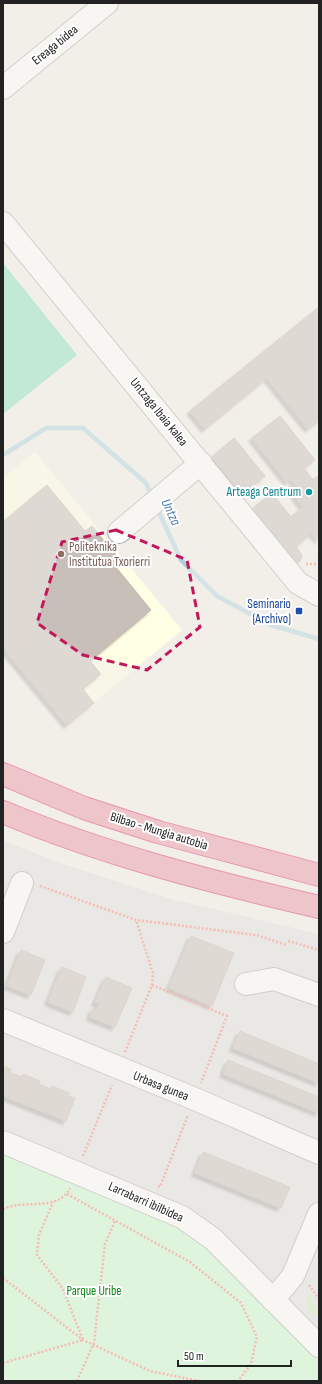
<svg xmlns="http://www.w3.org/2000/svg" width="322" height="1384" viewBox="0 0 322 1384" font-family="'Sofia Sans Condensed',sans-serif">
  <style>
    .residential { fill: #e0dfdf }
    .education { fill: #ffffe5 }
    .grass { fill: #cdebb0 }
    .park { fill: #c8facc }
    .pitch { fill: #88e0be }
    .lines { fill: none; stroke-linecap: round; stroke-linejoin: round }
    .stream { stroke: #aad3df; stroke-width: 4.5 }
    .building { fill: #c7bfb8; stroke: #c4b6ab; filter: url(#shadow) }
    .minor-casing { stroke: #a9a9a9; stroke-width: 24 }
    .highway-casing { stroke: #dc2a67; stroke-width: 24 }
    .path { stroke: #fa8072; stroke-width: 2.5; stroke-dasharray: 2 2; stroke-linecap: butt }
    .minor { stroke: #fff; stroke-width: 22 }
    .highway { stroke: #e892a2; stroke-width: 22 }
    .marked { fill: none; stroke: #c2185b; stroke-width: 3; stroke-dasharray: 8 5; stroke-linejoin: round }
    .culture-dot { fill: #0f9aa8; stroke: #fff; stroke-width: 1.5 }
    .education-dot { fill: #8d6e63; stroke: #fff; stroke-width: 1.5 }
    .transit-dot { fill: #1a4fb4; stroke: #fff; stroke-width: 1.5 }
    .labels { text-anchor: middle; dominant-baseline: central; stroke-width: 4; stroke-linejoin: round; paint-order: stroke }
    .street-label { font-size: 13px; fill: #222; stroke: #fff }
    .culture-label { font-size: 13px; fill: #0d838f; stroke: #fff; text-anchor: end }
    .education-label { font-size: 13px; fill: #785e54; stroke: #fff; text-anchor: start }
    .transit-label { font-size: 13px; fill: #164399; stroke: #fff; text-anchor: end }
    .park-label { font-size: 13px; fill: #0c8416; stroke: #fff }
    .water-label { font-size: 14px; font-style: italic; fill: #4a7aab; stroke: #fff }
  </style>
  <defs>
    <filter id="shadow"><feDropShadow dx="-3.5" dy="3.5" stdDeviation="1" flood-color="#0004"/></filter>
  </defs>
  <rect width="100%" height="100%" fill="#f2efe9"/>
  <!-- residential -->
  <polygon class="residential" points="3,840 57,862 171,899 319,934 319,1381 3,1381"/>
  <!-- education -->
  <polygon class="education" points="35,452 182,630 67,725 3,648 3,478"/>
  <!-- grass -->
  <polygon class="grass" points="309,1293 314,1306 319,1310 319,1318 307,1307 307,1296"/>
  <!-- park -->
  <polygon class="park" points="3,1155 166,1223 201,1241 319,1360 319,1381 3,1381"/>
  <!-- pitch -->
  <polygon class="pitch" points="3,263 77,355 3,414"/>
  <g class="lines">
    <!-- stream -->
    <g class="stream">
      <polyline points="3,455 46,428 83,428 146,483 152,496"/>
      <polyline points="157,508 181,560 217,596 271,625 319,639"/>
    </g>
  </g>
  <!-- building -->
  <g class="building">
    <polygon points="319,307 319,421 308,429 267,378 205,429 190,411"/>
    <polygon points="280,416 315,460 304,468 313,480 319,475 319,541 312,533 296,546 302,556 300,561 295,564 247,513 272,493 291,517 303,507 294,495 300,490 291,479 287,482 252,438"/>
    <polygon points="234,438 265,476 243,494 212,457"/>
    <polygon points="47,485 85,531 92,526 121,561 115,566 151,610 90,661 101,674 83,689 94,703 67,725 3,648 3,522"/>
    <polygon points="191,936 234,953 212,1006 169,988"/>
    <polygon points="21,950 45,960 31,995 7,986"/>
    <polygon points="62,967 86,977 73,1012 48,1002"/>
    <polygon points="106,977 132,988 115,1027 90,1017 93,1008 96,1010 99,1004 95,1002"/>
    <polygon points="240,1031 319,1064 319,1083 233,1048"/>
    <polygon points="228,1060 319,1097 319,1113 223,1074"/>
    <polygon points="3,1066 11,1069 10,1073 22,1077 23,1074 40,1081 39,1084 51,1089 52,1086 69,1093 69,1096 75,1098 66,1121 3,1096"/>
    <polygon points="203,1152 290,1187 281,1208 195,1173"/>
  </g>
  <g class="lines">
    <!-- minor casing -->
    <g class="minor-casing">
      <g id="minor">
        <polyline points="3,88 107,3"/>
        <polyline points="3,223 298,583 319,595"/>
        <polyline points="119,532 201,463"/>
        <polyline points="3,932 22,883"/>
        <polyline points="246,984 274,979 319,995"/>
        <polyline points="3,1020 195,1099 319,1153"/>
        <polyline points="3,1142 182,1217 213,1239 319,1346"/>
        <polyline points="273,1300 293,1276 319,1214"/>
      </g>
    </g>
    <!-- highway casing -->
    <g class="highway-casing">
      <g id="highway">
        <polyline points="3,774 84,808 158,832 319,875"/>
        <path d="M3,812C105,855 212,882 319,907"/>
      </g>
    </g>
    <!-- path -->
    <g class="path">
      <polyline points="306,564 319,564"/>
      <polyline points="40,886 136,920 256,935 287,945"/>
      <polyline points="288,941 319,950"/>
      <polyline points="152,985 227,1016 201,1083"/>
      <polyline points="125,1052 152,985 153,973 136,920"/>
      <polyline points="83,1156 112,1085"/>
      <polyline points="158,1186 160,1187 188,1115"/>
      <polyline points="67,1194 190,1262 241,1303 257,1337 251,1364 238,1381"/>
      <path d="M3,1209C23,1199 59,1212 70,1188"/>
      <polyline points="3,1278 83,1340 150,1371 199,1381"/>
      <polyline points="309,1285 319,1299"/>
      <polyline points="3,1363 83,1340 63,1289 37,1255 39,1235 53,1202"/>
      <polyline points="77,1381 94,1343 105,1244 115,1221"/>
    </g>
    <!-- minor -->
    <use href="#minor" class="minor"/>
    <!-- highway -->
    <use href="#highway" class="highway"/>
  </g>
  <!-- marked area -->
  <path d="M0 0H322V1384H0ZM116,530L187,560L200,627L147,670L83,655L37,623L62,542Z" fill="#f2efe9" fill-opacity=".55" fill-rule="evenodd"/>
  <path class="marked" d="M116,530L187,560L200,627L147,670L83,655L37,623L62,542Z"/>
  <!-- markers -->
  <circle class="culture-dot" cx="309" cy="492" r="4"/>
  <circle class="education-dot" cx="61" cy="554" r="4"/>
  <rect class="transit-dot" x="295" y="607" width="8" height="8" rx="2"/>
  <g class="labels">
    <!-- street labels -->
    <g class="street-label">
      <text transform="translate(55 45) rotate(-39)">Ereaga bidea</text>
      <text transform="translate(159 412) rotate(51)">Untzaga Ibaia kalea</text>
      <text transform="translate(159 831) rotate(17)">Bilbao - Mungia autobia</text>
      <text transform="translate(161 1086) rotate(22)">Urbasa gunea</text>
      <text transform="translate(146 1202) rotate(24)">Larrabarri ibilbidea</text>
    </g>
    <!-- culture labels -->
    <g class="culture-label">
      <text x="301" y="492">Arteaga Centrum</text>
    </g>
    <!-- education labels -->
    <g class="education-label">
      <text x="69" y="547">Politeknika<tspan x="69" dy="15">Institutua Txorierri</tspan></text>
    </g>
    <!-- transit labels -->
    <g class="transit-label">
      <text x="291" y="604">Seminario<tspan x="291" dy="15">(Archivo)</tspan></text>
    </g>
    <!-- park labels -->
    <g class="park-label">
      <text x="94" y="1291">Parque Uribe</text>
    </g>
    <!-- water labels -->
    <g class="water-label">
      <text transform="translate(171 512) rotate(65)">Untza</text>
    </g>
  </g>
  <!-- border -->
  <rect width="322" height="1384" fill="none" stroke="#222222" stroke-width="8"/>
  <!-- scale -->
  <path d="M178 1360v6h113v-6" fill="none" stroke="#222222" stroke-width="2"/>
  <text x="184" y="1360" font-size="12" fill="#222222" stroke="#ffffff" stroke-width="3" paint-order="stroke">50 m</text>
</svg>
